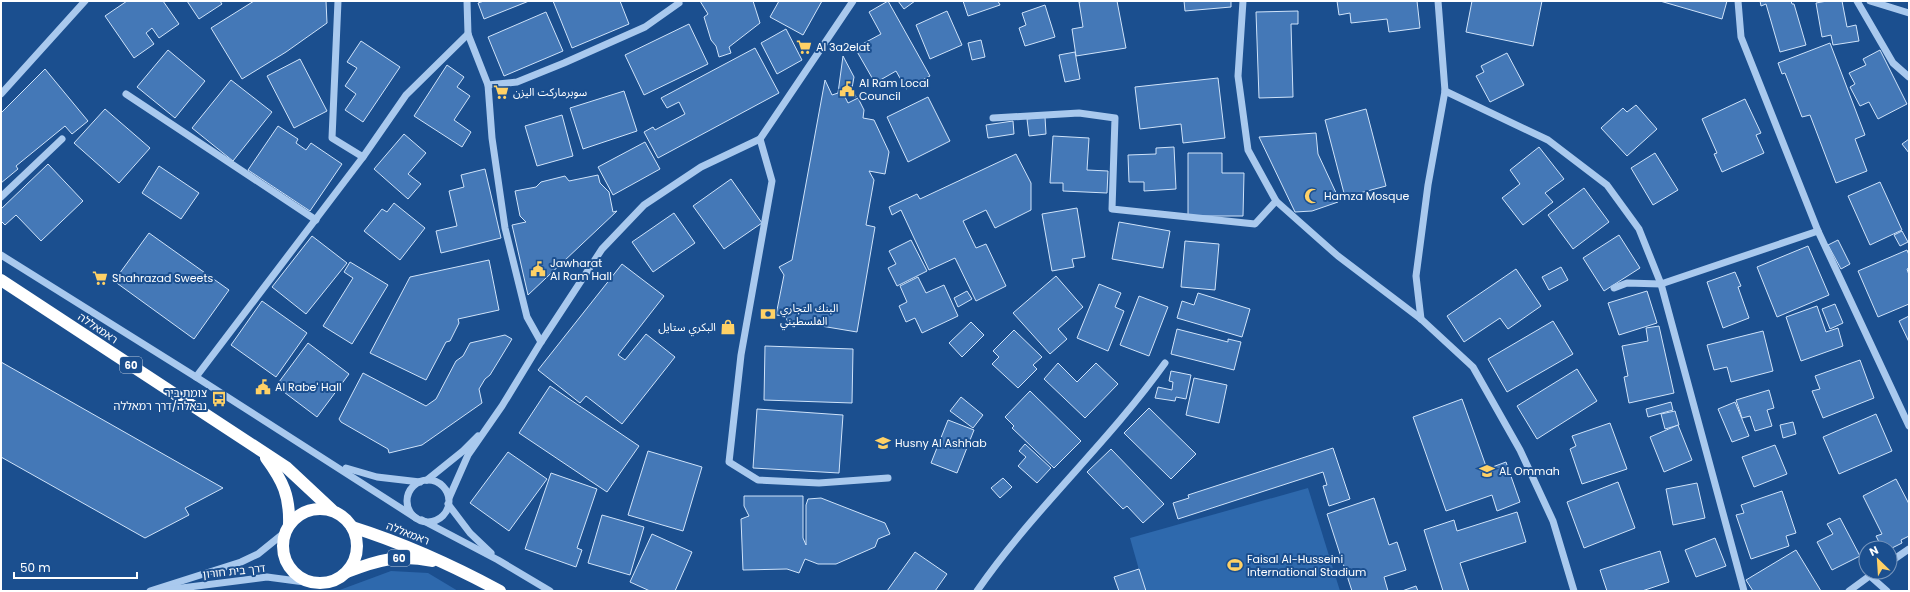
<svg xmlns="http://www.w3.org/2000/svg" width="1910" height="592" viewBox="0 0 1910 592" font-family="Poppins,'Noto Sans Arabic','Noto Sans Hebrew',sans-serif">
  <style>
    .green { fill: #2e69ad }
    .building { fill: #4478b7; stroke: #cfe3fa }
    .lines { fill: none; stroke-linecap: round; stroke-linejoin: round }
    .minor { stroke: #a9c9ee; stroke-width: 7 }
    .highway { stroke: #fff; stroke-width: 12 }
    .labels { text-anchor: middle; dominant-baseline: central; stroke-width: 4; stroke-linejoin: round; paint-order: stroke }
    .shield { fill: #1b4f8f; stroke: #bbcadd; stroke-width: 1 }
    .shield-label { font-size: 10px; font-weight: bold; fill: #fff }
    .poi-label { font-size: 11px; fill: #fff; stroke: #1b4f8f; text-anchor: start }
    .street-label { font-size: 11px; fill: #fff; stroke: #1b4f8f }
  </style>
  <rect width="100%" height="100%" fill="#1b4f8f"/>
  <!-- green -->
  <g class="green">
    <polygon points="1308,488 1340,591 1145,591 1130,538"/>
    <polygon points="391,571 428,573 458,591 289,591 337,591"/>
  </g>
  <!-- building -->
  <g class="building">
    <polygon points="127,1 163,1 179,24 159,38 152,28 146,33 154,44 134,58 105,16"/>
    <polygon points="187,1 220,1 222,4 199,19"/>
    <polygon points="254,1 326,1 327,23 286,52 242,79 211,28"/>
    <polygon points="484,1 529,1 484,19 478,3"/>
    <polygon points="553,1 620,1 629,24 572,48"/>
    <polygon points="700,1 753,1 760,23 729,47 731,53 719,57 716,46 711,40 704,17 708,14"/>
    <polygon points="779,1 822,1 803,35 770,17"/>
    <polygon points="888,1 930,76 906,89 896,71 875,83 855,48 881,34 869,12"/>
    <polygon points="898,1 915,1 904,9"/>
    <polygon points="963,1 998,1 1000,5 968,16"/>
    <polygon points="1084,1 1117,1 1126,48 1076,56 1072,29 1083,27 1079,2"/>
    <polygon points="1184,1 1231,1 1231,7 1185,11"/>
    <polygon points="1337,1 1417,1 1420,28 1389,32 1387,19 1351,23 1350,13 1339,15"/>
    <polygon points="1472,1 1542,1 1533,46 1466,32"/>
    <polygon points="1660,1 1727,1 1722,19"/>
    <polygon points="1760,1 1791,1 1792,4 1794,4 1806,45 1780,52 1766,4 1761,6"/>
    <polygon points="1827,1 1842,1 1847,27 1856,25 1859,41 1833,45 1831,35 1822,37 1816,3"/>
    <polygon points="1045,5 1055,37 1025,46 1019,28 1026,25 1022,13"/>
    <polygon points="947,11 962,45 930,59 916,25"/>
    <polygon points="1298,11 1298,24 1291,24 1293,97 1259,98 1256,12"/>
    <polygon points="546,12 563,51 504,76 488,37"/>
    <polygon points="689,24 708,64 644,95 625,55"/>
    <polygon points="786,29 802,60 777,74 761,43"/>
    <polygon points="981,40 985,57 972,60 968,43"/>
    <polygon points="361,41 400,67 363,122 345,110 356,94 345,86 357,68 347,62"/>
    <polygon points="1830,43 1865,135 1855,139 1867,171 1836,183 1810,115 1802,117 1785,73 1782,74 1778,63"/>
    <polygon points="755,48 779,93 658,158 644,132 653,127 655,130 685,114 679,102 667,108 661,98"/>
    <polygon points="168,50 205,81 175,118 137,87"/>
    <polygon points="1880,50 1907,104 1878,119 1869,102 1860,106 1850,87 1855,84 1849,73 1866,65 1863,59"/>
    <polygon points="1075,52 1080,79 1065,82 1059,55"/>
    <polygon points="1507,53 1524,85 1490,102 1476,76 1484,72 1481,66"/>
    <polygon points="843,56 854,77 852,88 856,97 844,95 848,103 858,98 864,110 863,118 874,120 889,152 885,174 869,171 874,180 866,225 875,227 857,332 803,323 798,325 789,324 785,316 776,315 784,275 779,267 792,260 825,80 832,95 838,93"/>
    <polygon points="300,59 327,111 294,128 267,76"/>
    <polygon points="447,65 464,77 457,87 470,96 454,120 471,132 462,147 414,116"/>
    <polygon points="45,69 88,121 72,134 65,126 16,166 18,169 1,183 1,113"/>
    <polygon points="1218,78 1225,138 1183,143 1181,124 1140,129 1135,87"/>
    <polygon points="231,80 272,112 233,161 192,128"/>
    <polygon points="624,91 637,131 583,149 570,108"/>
    <polygon points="928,97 950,141 908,162 887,117"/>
    <polygon points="1745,99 1761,133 1756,135 1764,153 1722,172 1714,154 1717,153 1702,119"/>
    <polygon points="1636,105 1657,129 1627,156 1601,128 1623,108 1627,112"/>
    <polygon points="105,109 150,148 119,183 74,143"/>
    <polygon points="1366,109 1386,186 1345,197 1325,120"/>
    <polygon points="562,115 573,156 537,166 525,126"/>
    <polygon points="1045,117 1046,134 1029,136 1027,119"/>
    <polygon points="1013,121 1014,134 988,138 986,125"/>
    <polygon points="278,126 298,139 296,143 306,150 311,143 342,164 310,211 248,170"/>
    <polygon points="1316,133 1318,154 1338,197 1338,202 1312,211 1295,212 1259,137"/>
    <polygon points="404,134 426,153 408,174 421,184 408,199 374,169"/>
    <polygon points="1053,136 1089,138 1087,170 1108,171 1107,193 1063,191 1063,183 1050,183"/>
    <polygon points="1909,139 1909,153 1902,144"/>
    <polygon points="645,142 660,169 613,195 598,167"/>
    <polygon points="1174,147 1176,189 1144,191 1144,182 1129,182 1128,155 1156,154 1156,148"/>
    <polygon points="1539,147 1564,179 1545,193 1553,202 1523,225 1502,198 1520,184 1510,170"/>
    <polygon points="1188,153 1222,153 1222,173 1244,173 1243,216 1188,216"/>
    <polygon points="1655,153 1678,190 1653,205 1631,168"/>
    <polygon points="1016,154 1031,183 1031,210 995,228 986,210 963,221 976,248 986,244 1006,286 976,301 955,258 929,270 901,210 892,215 889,207 917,194 920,199"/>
    <polygon points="48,164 83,201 41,241 16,215 5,225 1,221 1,209"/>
    <polygon points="159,166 199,193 181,219 142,193"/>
    <polygon points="485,169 501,238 441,253 436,231 457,226 449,191 464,187 461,175"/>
    <polygon points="598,175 600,183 609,192 613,212 617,211 528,295 512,225 526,222 520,216 515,191 536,187 541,182 565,176 569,181"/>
    <polygon points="731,179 762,223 724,249 693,206"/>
    <polygon points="1880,182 1902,230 1870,245 1848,196"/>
    <polygon points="1584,188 1609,222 1573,249 1548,215"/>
    <polygon points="394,203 425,228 400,260 364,231 382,209 387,212"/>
    <polygon points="1077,208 1085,257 1072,259 1074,267 1052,271 1042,214"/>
    <polygon points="674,213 695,243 653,272 632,242"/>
    <polygon points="1119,222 1170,231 1163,268 1112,259"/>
    <polygon points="1902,231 1908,242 1900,246 1894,235"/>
    <polygon points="149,233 229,290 194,339 114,281"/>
    <polygon points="1619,235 1640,268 1604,291 1583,258"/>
    <polygon points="312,236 347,263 306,314 272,287"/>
    <polygon points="911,240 927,271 897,286 888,268 896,264 889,251"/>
    <polygon points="1838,240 1850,264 1841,269 1828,245"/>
    <polygon points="1185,241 1219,244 1215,290 1181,287"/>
    <polygon points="1808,246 1829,295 1777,317 1757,267"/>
    <polygon points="1907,250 1909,255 1909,268 1907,269 1909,275 1909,304 1878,317 1858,271"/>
    <polygon points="489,260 499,310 458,319 459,323 450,341 446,342 426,380 370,353 410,277"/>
    <polygon points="350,262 388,285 352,344 323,326 353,278 344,272"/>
    <polygon points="622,264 664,296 618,355 625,360 646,334 675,357 622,424 586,396 580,403 538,370"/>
    <polygon points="1561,267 1568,280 1549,290 1542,277"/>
    <polygon points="1516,269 1541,306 1508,329 1500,318 1464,342 1447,316"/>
    <polygon points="1735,272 1741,286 1738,287 1749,318 1723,328 1707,282"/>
    <polygon points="1056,276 1083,307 1058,329 1067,339 1050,354 1013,313"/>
    <polygon points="918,277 926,293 944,285 958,316 922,333 915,318 906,322 899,306 907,302 900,286"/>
    <polygon points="1099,284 1121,293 1115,307 1124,311 1108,351 1077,338"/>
    <polygon points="967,291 972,299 958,307 954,298"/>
    <polygon points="1647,291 1657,323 1619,335 1608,303"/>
    <polygon points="1198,293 1250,309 1242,337 1177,318 1182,301 1194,305"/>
    <polygon points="1139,296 1168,307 1149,356 1120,345"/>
    <polygon points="262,301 307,333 276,377 231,345"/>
    <polygon points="1835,304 1843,323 1830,329 1822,309"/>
    <polygon points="1817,306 1826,332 1838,328 1843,346 1801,361 1786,317"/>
    <polygon points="1909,316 1909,342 1899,321"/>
    <polygon points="1553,321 1573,354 1507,392 1488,359"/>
    <polygon points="971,322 984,335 962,357 949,343"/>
    <polygon points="1659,326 1674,393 1629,403 1624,377 1628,376 1622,346 1648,341 1646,328"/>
    <polygon points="1177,329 1228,342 1228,339 1241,342 1234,370 1171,354"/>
    <polygon points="1014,330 1042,357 1033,365 1037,369 1018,388 992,364 999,357 993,351"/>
    <polygon points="1763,331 1773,371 1731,382 1727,367 1714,370 1707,345"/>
    <polygon points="505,335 512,339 490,375 485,379 479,389 482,403 422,445 389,453 388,449 341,422 339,419 363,373 426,406 436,399 456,361 463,356 470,343"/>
    <polygon points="308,343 349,374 317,417 276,386"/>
    <polygon points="765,346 853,349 852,403 764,400"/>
    <polygon points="1860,360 1874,398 1823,418 1812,391 1820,389 1815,376"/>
    <polygon points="1,362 223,488 185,508 189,515 145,538 1,457"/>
    <polygon points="1058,363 1077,382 1096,363 1118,384 1085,418 1044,379"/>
    <polygon points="1577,369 1597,401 1537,439 1517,406"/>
    <polygon points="1171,371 1191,375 1186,399 1176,397 1175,401 1155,398 1158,387 1172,390 1173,382 1169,381"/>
    <polygon points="1194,378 1227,385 1219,423 1186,415"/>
    <polygon points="550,386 639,446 607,492 519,433"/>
    <polygon points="1769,390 1774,408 1767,410 1772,426 1755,431 1750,416 1742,418 1736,400"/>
    <polygon points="1030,391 1081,441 1054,468 1012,428 1014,426 1005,417"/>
    <polygon points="961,397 983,415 973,428 950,411"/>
    <polygon points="1462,399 1487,469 1506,462 1520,502 1497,511 1492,495 1446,511 1413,417"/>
    <polygon points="1671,402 1673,410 1648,417 1646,409"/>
    <polygon points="1735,402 1749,436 1732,442 1718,409"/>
    <polygon points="1149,408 1196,454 1171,479 1124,433"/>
    <polygon points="757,409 843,415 839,473 753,468"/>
    <polygon points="1675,411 1679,425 1665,429 1661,414"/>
    <polygon points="1876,414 1892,451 1839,474 1823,437"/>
    <polygon points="948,420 974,430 957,473 931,463"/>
    <polygon points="1793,422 1796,434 1783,438 1780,425"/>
    <polygon points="1610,423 1627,469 1582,484 1570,449 1576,446 1572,436"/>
    <polygon points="1678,425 1692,460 1664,472 1650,437"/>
    <polygon points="1025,444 1051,468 1037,483 1018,466 1026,457 1019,451"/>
    <polygon points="1775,445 1787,474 1754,487 1742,457"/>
    <polygon points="1333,448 1350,499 1329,506 1323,486 1327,485 1323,472 1178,519 1173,503 1189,498 1188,495"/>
    <polygon points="1111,449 1164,504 1143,523 1127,506 1123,509 1087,472"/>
    <polygon points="648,451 702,467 683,531 628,515"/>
    <polygon points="508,452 547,479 509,531 470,503"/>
    <polygon points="551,473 597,489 577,548 582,550 576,567 525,549"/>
    <polygon points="1003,478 1012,487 1000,498 991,488"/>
    <polygon points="1896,479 1909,504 1909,536 1901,540 1902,543 1890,549 1882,548 1876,536 1882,534 1863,496"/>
    <polygon points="1618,482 1635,528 1584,548 1567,502"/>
    <polygon points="1697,483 1705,518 1673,525 1666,489"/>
    <polygon points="1782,491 1796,533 1786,536 1789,546 1751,559 1736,515 1744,513 1741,505"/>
    <polygon points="744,496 803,496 803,538 806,545 806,505 808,499 821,498 885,523 890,534 878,539 875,547 836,564 818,564 805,559 799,573 787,569 743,570 741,519 749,516 744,506"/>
    <polygon points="1374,498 1389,545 1397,542 1406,570 1384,577 1388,591 1352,591 1327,514"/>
    <polygon points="1517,512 1526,542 1460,563 1469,591 1443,591 1424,530 1454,520 1457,531"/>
    <polygon points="602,515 644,527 630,575 588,563"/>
    <polygon points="1840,518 1860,556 1832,570 1817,542 1833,534 1827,524"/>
    <polygon points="652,534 692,552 675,591 650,591 630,582"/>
    <polygon points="1715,538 1726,566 1696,577 1685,550"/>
    <polygon points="1796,550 1821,591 1753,591 1746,580"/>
    <polygon points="1660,551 1669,582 1642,591 1607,591 1600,570"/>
    <polygon points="915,552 947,574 935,591 887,591"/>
    <polygon points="1139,569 1146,591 1119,591 1114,577"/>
    <polygon points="1416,586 1418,591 1402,591"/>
  </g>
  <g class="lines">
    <!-- minor -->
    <g class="minor">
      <polyline points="338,1 332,138 363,157 406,95 468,34"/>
      <polyline points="467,1 468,34 488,85 492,138 505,228 527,317 541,342"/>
      <polyline points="1243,1 1238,76 1248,150 1276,201 1338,256 1421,319 1473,367 1520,450 1553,521 1574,591"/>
      <polyline points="1738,1 1741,37 1818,231 1909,426"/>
      <polyline points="1857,1 1893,63 1909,77"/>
      <polyline points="1870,1 1909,13"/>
      <polyline points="488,85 517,82 564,63 645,27 679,3"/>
      <polyline points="1445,91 1548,140 1607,185 1639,229 1661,284 1744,591"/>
      <polyline points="1,94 85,1"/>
      <polyline points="126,94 316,220"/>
      <polyline points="993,118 1079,113 1115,118 1112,209 1255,224 1276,201"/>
      <polyline points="760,139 772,181 741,355 729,462 758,480 819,483 888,478"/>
      <polyline points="1,197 62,139"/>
      <polyline points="1,255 196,377 416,518"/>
      <polyline points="1614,288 1627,283 1661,284 1818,231"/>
      <polyline points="1421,319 1416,276 1428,185 1445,91 1438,1"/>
      <polyline points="196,377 363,157"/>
      <polyline points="346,468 377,477 420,482"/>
      <polyline points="427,480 463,451 478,436"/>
      <circle cx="428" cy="501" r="21"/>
      <polyline points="449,498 468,455 502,406 541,342 602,249 644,205 701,167 760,139 853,1"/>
      <polyline points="448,504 470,533 491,553"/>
      <polyline points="422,520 498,560 550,591"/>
      <polyline points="1890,562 1909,549"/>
      <polyline points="1870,576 1887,591"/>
      <polyline points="150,591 241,562 258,554 284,533"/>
      <polyline points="158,591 267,577 312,583"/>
      <path d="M977,591C1033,510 1107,444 1165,363"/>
      <polyline points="1849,591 1875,572"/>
    </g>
    <!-- highway -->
    <g class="highway">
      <polyline points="1,280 286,467 332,510"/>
      <path d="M266,458C283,481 290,496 289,525"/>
      <circle cx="320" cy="546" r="37"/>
      <path d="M352,527C406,544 450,564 500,591"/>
      <path d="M347,572C378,560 399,554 432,561"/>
    </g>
  </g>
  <!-- icons -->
  <defs>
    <g id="supermarket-bare" transform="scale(1.2)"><path d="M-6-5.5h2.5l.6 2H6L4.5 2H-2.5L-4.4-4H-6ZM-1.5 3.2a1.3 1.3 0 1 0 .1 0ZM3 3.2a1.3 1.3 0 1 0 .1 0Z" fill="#ffd166" stroke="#1b4f8f" stroke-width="2.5" paint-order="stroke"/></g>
    <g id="civic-bare" transform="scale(1.2)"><path d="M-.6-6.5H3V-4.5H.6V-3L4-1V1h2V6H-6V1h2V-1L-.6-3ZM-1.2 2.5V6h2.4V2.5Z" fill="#ffd166" stroke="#1b4f8f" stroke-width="2.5" paint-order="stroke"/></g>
    <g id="mosque-bare" transform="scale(1.2)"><path d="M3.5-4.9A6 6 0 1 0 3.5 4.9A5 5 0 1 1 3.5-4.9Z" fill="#ffd166" stroke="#1b4f8f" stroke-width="2.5" paint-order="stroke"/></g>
    <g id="bank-bare" transform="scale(1.2)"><path d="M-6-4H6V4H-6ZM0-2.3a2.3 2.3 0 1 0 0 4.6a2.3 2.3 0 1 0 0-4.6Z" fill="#ffd166" stroke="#1b4f8f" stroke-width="2.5" paint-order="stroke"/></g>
    <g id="shop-bare" transform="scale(1.2)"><path d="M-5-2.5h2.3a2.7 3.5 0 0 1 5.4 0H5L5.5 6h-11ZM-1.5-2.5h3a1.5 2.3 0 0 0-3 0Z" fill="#ffd166" stroke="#1b4f8f" stroke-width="2.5" paint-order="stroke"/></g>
    <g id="bus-bare" transform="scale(1.2)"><path d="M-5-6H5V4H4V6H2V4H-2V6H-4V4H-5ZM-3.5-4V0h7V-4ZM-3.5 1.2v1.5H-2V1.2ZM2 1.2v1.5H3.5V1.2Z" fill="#ffd166" stroke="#1b4f8f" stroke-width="2.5" paint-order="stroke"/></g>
    <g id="school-bare" transform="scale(1.2)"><path d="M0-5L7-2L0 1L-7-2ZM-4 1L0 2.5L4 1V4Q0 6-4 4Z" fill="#ffd166" stroke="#1b4f8f" stroke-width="2.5" paint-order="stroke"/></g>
    <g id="university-bare" transform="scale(1.2)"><path d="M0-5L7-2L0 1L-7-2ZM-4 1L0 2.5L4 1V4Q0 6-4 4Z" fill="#ffd166" stroke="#1b4f8f" stroke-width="2.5" paint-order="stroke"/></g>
    <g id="stadium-bare" transform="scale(1.2)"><path d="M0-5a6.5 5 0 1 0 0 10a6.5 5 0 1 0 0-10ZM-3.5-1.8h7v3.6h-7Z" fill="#ffd166" stroke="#1b4f8f" stroke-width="2.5" paint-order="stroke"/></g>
  </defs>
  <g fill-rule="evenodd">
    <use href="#supermarket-bare" x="804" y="47"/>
    <use href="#civic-bare" x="847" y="89"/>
    <use href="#supermarket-bare" x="501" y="92"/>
    <use href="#mosque-bare" x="1312" y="196"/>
    <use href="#civic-bare" x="538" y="269"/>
    <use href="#supermarket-bare" x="100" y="278"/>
    <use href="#bank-bare" x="768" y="314"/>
    <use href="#shop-bare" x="728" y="327"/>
    <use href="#civic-bare" x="263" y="387"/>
    <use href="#bus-bare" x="219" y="399"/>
    <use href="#school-bare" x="883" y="443"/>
    <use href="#university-bare" x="1487" y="471"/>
    <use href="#stadium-bare" x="1235" y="565"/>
  </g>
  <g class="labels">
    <!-- shield labels -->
    <g class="shield">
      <rect x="120" y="357" width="22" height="16" rx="3"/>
      <rect x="388" y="550" width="22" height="16" rx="3"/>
    </g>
    <g class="shield-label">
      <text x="131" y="365">60</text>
      <text x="399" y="558">60</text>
    </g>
    <!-- poi labels -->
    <g class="poi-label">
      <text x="816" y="47">Al 3a2elat</text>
      <text x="859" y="83">Al Ram Local<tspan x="859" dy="13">Council</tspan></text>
      <text x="513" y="92">سوبرماركت اليزن</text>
      <text x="1324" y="196">Hamza Mosque</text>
      <text x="550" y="263">Jawharat<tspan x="550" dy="13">Al Ram Hall</tspan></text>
      <text x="112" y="278">Shahrazad Sweets</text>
      <text x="780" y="308">البنك التجاري<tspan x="780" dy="13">الفلسطيني</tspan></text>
      <text x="716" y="327" text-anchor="end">البكري ستايل</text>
      <text x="275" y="387">Al Rabe' Hall</text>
      <text x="207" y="393" text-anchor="end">צומת ביר<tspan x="207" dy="13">נבאלה/דרך רמאללה</tspan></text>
      <text x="895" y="443">Husny Al Ashhab</text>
      <text x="1499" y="471">AL Ommah</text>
      <text x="1247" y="559">Faisal Al-Husseini<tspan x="1247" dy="13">International Stadium</tspan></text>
    </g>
    <!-- street labels -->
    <g class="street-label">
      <text transform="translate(98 328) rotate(34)">ראמאללה</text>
      <text transform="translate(408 533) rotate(21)">ראמאללה</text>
      <text transform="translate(234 571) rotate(-6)">דרך בית חורון</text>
    </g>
  </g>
  <!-- border -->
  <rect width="1910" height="592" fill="none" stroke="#ffffff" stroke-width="4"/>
  <!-- north arrow -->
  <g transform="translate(1878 560) rotate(335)"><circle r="19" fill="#1b4f8f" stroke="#7695bc"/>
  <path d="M0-3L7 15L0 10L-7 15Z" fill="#ffd166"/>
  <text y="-6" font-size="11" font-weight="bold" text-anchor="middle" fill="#ffffff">N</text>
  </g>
  <!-- scale -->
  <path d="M14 572v6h123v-6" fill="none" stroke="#ffffff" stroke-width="2"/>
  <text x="20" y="572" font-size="12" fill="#ffffff" stroke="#1b4f8f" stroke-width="3" paint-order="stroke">50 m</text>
</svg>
